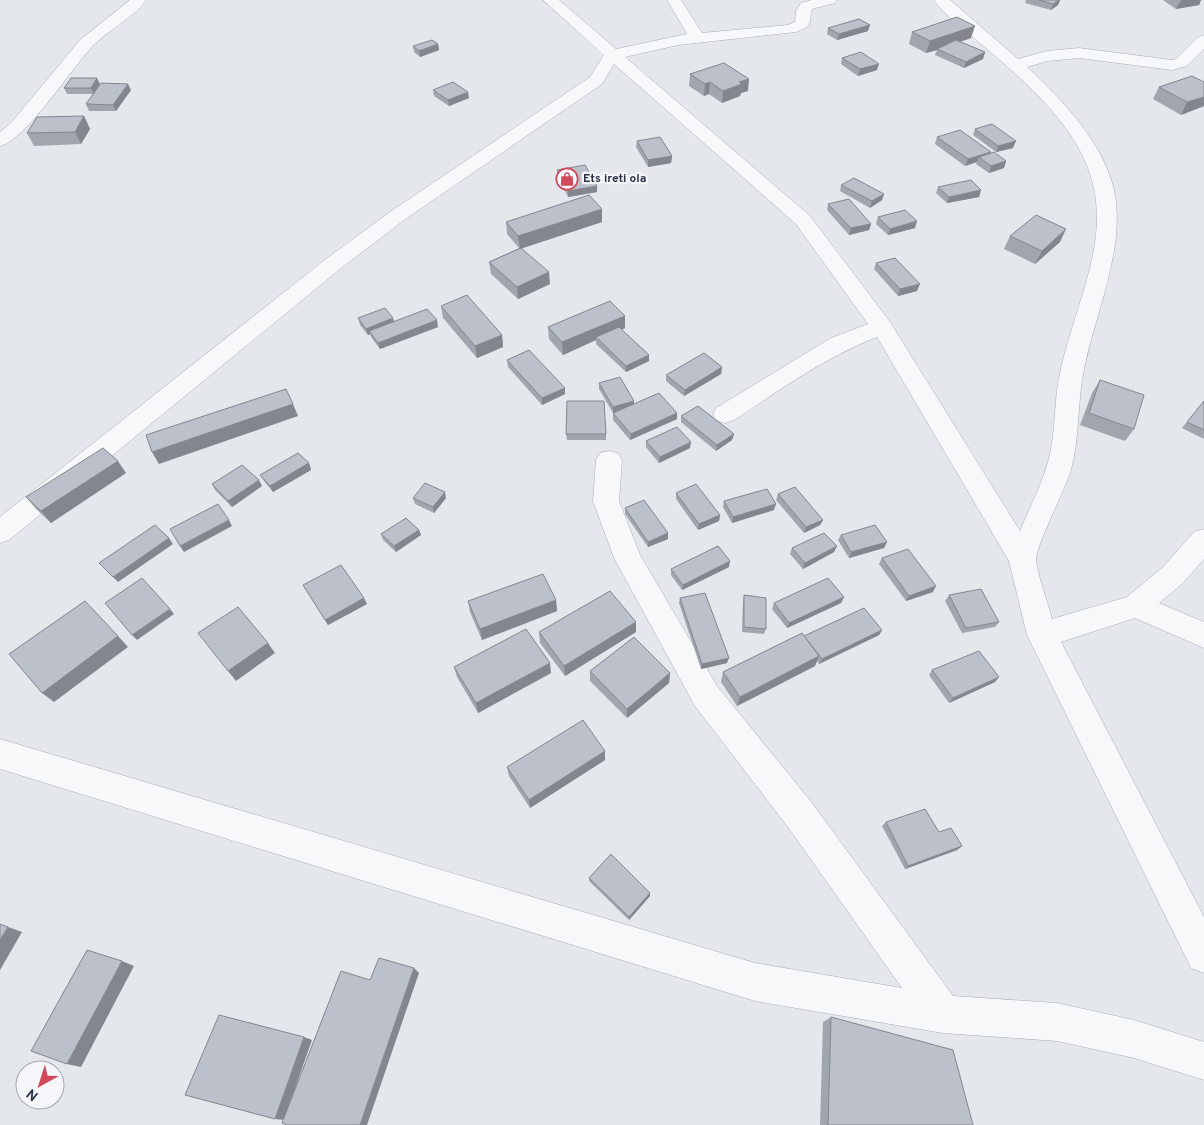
<svg xmlns="http://www.w3.org/2000/svg" width="1204" height="1125" viewBox="0 0 1204 1125" font-family="Overpass,sans-serif">
  <style>
    .lines { fill: none; stroke-linecap: round; stroke-linejoin: round }
    .street-casing { stroke: #a9aeb7; stroke-width: 1 }
    .street { fill: #f7f8fa; fill-rule: evenodd }
    .wall { fill: #a1a5ae }
    .shaded-wall { fill: #83868d }
    .building { fill: #bbc0ca; stroke: #83868d }
    .labels { text-anchor: middle; dominant-baseline: central; stroke-width: 4.5; stroke-linejoin: round; paint-order: stroke }
    .far-poi-label { font-size: 12px; font-weight: bold; fill: #2b3445; stroke: #f4f6f9; text-anchor: start }
  </style>
  <rect width="100%" height="100%" fill="#e4e7ec"/>
  <g class="lines">
    <!-- street casing -->
    <g class="street-casing">
      <g id="street">
        <path d="M130,0H146C133,19 107,30 91,48C70,70 26,140 0,146V132L11,123L80,40Z"/>
        <path d="M543,0H559L616,49L687,34L667,0H681L702,33L788,25L795,22L796,11L801,3L812,0H837L835,3L812,9C808,25 814,25 796,32L678,45L625,57L810,216L890,322L1020,531C1030,506 1044,481 1050,454C1056,426 1054,396 1061,368C1083,276 1129,210 1062,123C1037,91 1006,65 975,39C962,27 944,15 934,0H950L1018,59L1047,51L1079,48L1172,60L1176,59L1198,37L1204,35V49L1187,66L1172,70L1079,58L1048,61L1027,67C1062,99 1107,147 1115,195C1119,220 1116,246 1110,270C1103,303 1091,335 1084,369C1077,402 1080,437 1071,470C1066,488 1035,547 1036,561C1039,580 1047,600 1052,619L1127,597L1163,567L1194,532L1204,529V559L1183,583L1159,603L1204,622V648L1135,618L1061,642L1204,917V973L1191,968L1027,635L1009,561L877,337C825,357 780,390 734,420L725,423L716,420L713,414L716,408L831,338L868,324L796,224L614,64L602,84L404,220L340,269L9,540L0,543V517L326,259L390,212L590,77L604,55Z"/>
        <polygon points="609,451 618,453 622,460 619,501 640,555 717,686 812,803 953,996 1057,1003 1134,1020 1204,1042 1204,1080 1134,1058 1057,1041 943,1033 755,1001 0,769 0,739 755,963 902,988 788,827 695,706 614,558 593,501 596,460 600,453"/>
      </g>
    </g>
    <!-- street -->
    <use href="#street" class="street"/>
  </g>
  <!-- wall -->
  <g class="wall">
    <polygon points="1026,0 1060,0 1058,5 1051,10 1025,3"/>
    <polygon points="1163,0 1201,0 1199,5 1176,9"/>
    <polygon points="828,28 868,31 837,40 827,34"/>
    <polygon points="912,32 971,38 960,42 985,52 983,59 964,68 935,55 937,50 926,53 909,44"/>
    <polygon points="438,44 439,50 420,57 414,52 413,46"/>
    <polygon points="842,58 877,70 858,76 841,64"/>
    <polygon points="690,74 748,91 741,93 740,96 722,103 709,94 704,96 689,86"/>
    <polygon points="1204,82 1204,106 1181,115 1153,99 1159,87"/>
    <polygon points="100,84 96,90 131,90 116,111 89,111 86,104 93,94 67,94 64,88"/>
    <polygon points="433,90 469,98 449,106 434,96"/>
    <polygon points="84,116 90,129 81,144 34,146 27,133"/>
    <polygon points="975,129 1013,148 996,152 973,135"/>
    <polygon points="937,137 991,152 990,154 1006,161 1004,168 989,173 976,164 977,162 965,166 935,144"/>
    <polygon points="637,141 672,156 671,163 648,167 636,147"/>
    <polygon points="557,170 597,192 568,197 557,176"/>
    <polygon points="841,185 884,194 882,200 870,208 840,191"/>
    <polygon points="938,187 981,190 979,197 947,203 936,193"/>
    <polygon points="828,204 871,224 869,230 849,235 827,210"/>
    <polygon points="878,217 915,228 888,235 876,224"/>
    <polygon points="506,222 602,222 522,248 550,284 518,299 491,274 489,262 519,248 507,234"/>
    <polygon points="1010,236 1060,242 1035,264 1004,249"/>
    <polygon points="876,263 917,291 898,296 874,269"/>
    <polygon points="441,306 502,335 503,347 477,358 443,318"/>
    <polygon points="625,316 625,328 622,330 649,355 649,361 626,372 596,344 596,340 563,355 549,339 548,327"/>
    <polygon points="358,318 394,321 438,327 380,349 371,337 370,334 368,335 360,325"/>
    <polygon points="507,360 565,388 565,394 542,405 508,367"/>
    <polygon points="722,367 721,374 684,396 666,381 666,375"/>
    <polygon points="1100,380 1134,429 1125,441 1080,425 1092,393"/>
    <polygon points="599,383 634,401 634,404 677,413 677,419 630,440 613,420 613,413 615,412 613,413 599,389"/>
    <polygon points="1204,401 1204,439 1182,428"/>
    <polygon points="681,416 734,434 732,440 716,451 681,422"/>
    <polygon points="566,434 606,434 606,440 567,440"/>
    <polygon points="646,441 690,448 659,463 646,447"/>
    <polygon points="309,463 311,470 273,492 264,481 260,475"/>
    <polygon points="126,473 51,523 36,509 26,497"/>
    <polygon points="212,484 262,486 232,507 215,490"/>
    <polygon points="676,493 720,515 719,521 698,530 676,499"/>
    <polygon points="778,494 823,520 820,525 804,533 776,500"/>
    <polygon points="413,498 446,498 434,513 415,504"/>
    <polygon points="724,501 774,510 732,523 723,507"/>
    <polygon points="625,508 668,533 668,539 648,547 625,514"/>
    <polygon points="419,530 421,535 396,552 383,540 381,534"/>
    <polygon points="841,535 887,542 884,548 849,558 838,540"/>
    <polygon points="837,546 834,552 803,569 790,554 792,548"/>
    <polygon points="882,558 933,592 906,601 879,564"/>
    <polygon points="729,567 682,590 671,575 671,569"/>
    <polygon points="303,585 367,604 328,625"/>
    <polygon points="744,595 766,629 764,634 742,632 743,601"/>
    <polygon points="949,595 999,622 995,627 962,633 945,601"/>
    <polygon points="844,597 841,603 787,628 772,609 774,603"/>
    <polygon points="680,598 727,663 701,669 679,603"/>
    <polygon points="556,600 557,611 482,640 470,612 468,601"/>
    <polygon points="882,630 879,635 819,664 817,661 815,666 737,706 721,682 723,672 804,636"/>
    <polygon points="539,632 636,632 565,676 540,643"/>
    <polygon points="454,667 551,673 478,713 457,677"/>
    <polygon points="932,670 995,682 949,703 929,675"/>
    <polygon points="590,671 670,673 669,683 627,718 590,681"/>
    <polygon points="605,751 605,760 530,808 509,776 507,767"/>
    <polygon points="886,822 939,832 962,846 957,850 905,869 882,826"/>
    <polygon points="589,878 650,896 629,920 589,881"/>
    <polygon points="831,1017 973,1125 820,1125 823,1022"/>
  </g>
  <!-- shaded-wall -->
  <g class="shaded-wall">
    <polygon points="1059,0 1060,0 1058,5 1051,10 1053,4"/>
    <polygon points="1181,0 1201,0 1199,5 1176,9"/>
    <polygon points="870,25 868,31 837,40 839,34"/>
    <polygon points="975,26 971,38 938,49 937,49 937,50 926,53 930,41"/>
    <polygon points="438,44 439,50 420,57 419,51"/>
    <polygon points="985,52 983,59 964,68 966,62"/>
    <polygon points="879,64 877,70 858,76 860,69"/>
    <polygon points="97,78 100,84 94,94 91,88"/>
    <polygon points="749,79 748,91 741,93 740,96 722,103 723,91 739,82"/>
    <polygon points="710,82 709,94 704,96 705,84"/>
    <polygon points="128,84 131,90 116,111 113,105"/>
    <polygon points="468,92 469,98 449,106 448,100"/>
    <polygon points="1204,97 1204,106 1181,115 1187,102"/>
    <polygon points="84,116 90,129 81,144 75,132"/>
    <polygon points="1016,141 1013,148 996,152 998,146"/>
    <polygon points="991,152 989,158 979,157 977,162 965,166 968,159"/>
    <polygon points="672,156 671,163 648,167 648,160"/>
    <polygon points="1006,161 1004,168 989,173 991,166"/>
    <polygon points="597,186 597,192 568,197 568,191"/>
    <polygon points="981,190 979,197 947,203 949,197"/>
    <polygon points="884,194 882,200 870,208 872,201"/>
    <polygon points="602,209 602,222 520,249 518,236"/>
    <polygon points="917,221 915,228 888,235 890,229"/>
    <polygon points="871,224 869,230 849,235 851,228"/>
    <polygon points="1066,229 1060,242 1035,264 1042,251"/>
    <polygon points="549,272 550,284 518,299 517,287"/>
    <polygon points="920,284 917,291 898,296 900,289"/>
    <polygon points="625,316 625,328 599,339 596,337 596,340 563,355 562,342"/>
    <polygon points="393,318 395,325 369,331 370,334 368,335 366,329"/>
    <polygon points="437,320 438,327 380,349 378,343"/>
    <polygon points="502,335 503,347 477,358 475,346"/>
    <polygon points="649,355 649,361 626,372 626,366"/>
    <polygon points="722,367 721,374 684,396 685,390"/>
    <polygon points="565,388 565,394 542,405 542,398"/>
    <polygon points="634,401 634,407 613,413 613,407"/>
    <polygon points="293,404 298,416 159,464 152,452"/>
    <polygon points="677,413 677,419 630,440 631,434"/>
    <polygon points="734,434 732,440 716,451 717,445"/>
    <polygon points="691,442 690,448 659,463 660,457"/>
    <polygon points="118,461 126,473 51,523 41,511"/>
    <polygon points="309,463 311,470 273,492 270,486"/>
    <polygon points="259,480 262,486 232,507 228,501"/>
    <polygon points="445,492 446,498 434,513 433,507"/>
    <polygon points="776,504 774,510 732,523 733,517"/>
    <polygon points="720,515 719,521 698,530 699,524"/>
    <polygon points="229,520 232,526 184,552 180,546"/>
    <polygon points="823,520 820,525 804,533 806,527"/>
    <polygon points="419,530 421,535 396,552 394,546"/>
    <polygon points="668,533 668,539 648,547 648,542"/>
    <polygon points="169,538 173,544 118,582 113,577"/>
    <polygon points="887,542 884,548 849,558 851,552"/>
    <polygon points="837,546 834,552 803,569 805,563"/>
    <polygon points="730,561 729,567 682,590 683,585"/>
    <polygon points="936,586 933,592 906,601 909,596"/>
    <polygon points="844,597 841,603 787,628 789,623"/>
    <polygon points="364,598 367,604 328,625 325,620"/>
    <polygon points="556,600 557,611 482,640 480,629"/>
    <polygon points="170,609 174,614 137,640 132,635"/>
    <polygon points="636,622 636,632 565,676 564,666"/>
    <polygon points="882,630 879,635 819,664 822,659"/>
    <polygon points="118,636 128,647 54,702 42,693"/>
    <polygon points="268,643 275,653 236,681 228,671"/>
    <polygon points="819,656 815,666 737,706 740,697"/>
    <polygon points="729,658 727,663 701,669 702,664"/>
    <polygon points="550,663 551,673 478,713 476,703"/>
    <polygon points="670,673 669,683 627,718 627,709"/>
    <polygon points="999,677 995,682 949,703 953,698"/>
    <polygon points="605,751 605,760 530,808 529,800"/>
    <polygon points="962,846 957,850 905,869 908,866"/>
    <polygon points="650,893 650,896 629,920 629,917"/>
    <polygon points="8,927 22,932 0,970 0,940"/>
    <polygon points="122,961 134,966 81,1067 67,1064"/>
    <polygon points="414,968 419,973 367,1125 360,1125"/>
    <polygon points="304,1037 312,1040 284,1120 275,1119"/>
  </g>
  <!-- building -->
  <g class="building">
    <polygon points="1039,0 1059,0 1053,4"/>
    <polygon points="957,17 975,26 930,41 912,32"/>
    <polygon points="859,19 870,25 839,34 828,28"/>
    <polygon points="432,40 438,44 419,51 413,46"/>
    <polygon points="956,40 985,52 966,62 937,49"/>
    <polygon points="861,52 879,64 860,69 842,58"/>
    <polygon points="724,63 749,79 739,82 742,84 723,91 710,82 705,84 690,74"/>
    <polygon points="1192,76 1204,82 1204,97 1187,102 1159,87"/>
    <polygon points="71,78 97,78 91,88 64,88"/>
    <polygon points="453,82 468,92 448,100 433,90"/>
    <polygon points="101,83 128,84 113,105 86,104"/>
    <polygon points="84,116 75,132 27,133 37,117"/>
    <polygon points="992,124 1016,141 998,146 975,129"/>
    <polygon points="960,130 991,152 968,159 937,137"/>
    <polygon points="660,137 672,156 648,160 637,141"/>
    <polygon points="994,152 1006,161 991,166 979,157"/>
    <polygon points="585,165 597,186 568,191 557,170"/>
    <polygon points="854,178 884,194 872,201 841,185"/>
    <polygon points="971,180 981,190 949,197 938,187"/>
    <polygon points="589,195 602,209 518,236 506,222"/>
    <polygon points="849,199 871,224 851,228 828,204"/>
    <polygon points="905,210 917,221 890,229 878,217"/>
    <polygon points="1036,215 1066,229 1042,251 1010,236"/>
    <polygon points="521,248 549,272 517,287 489,262"/>
    <polygon points="895,258 920,284 900,289 876,263"/>
    <polygon points="467,295 502,335 475,346 441,306"/>
    <polygon points="610,301 625,316 562,342 548,327"/>
    <polygon points="385,308 393,318 366,329 358,318"/>
    <polygon points="427,309 437,320 378,343 369,331"/>
    <polygon points="619,327 649,355 626,366 596,337"/>
    <polygon points="529,350 565,388 542,398 507,360"/>
    <polygon points="704,353 722,367 685,390 666,375"/>
    <polygon points="620,377 634,401 613,407 599,383"/>
    <polygon points="1100,380 1144,395 1134,429 1089,413"/>
    <polygon points="286,389 293,404 152,452 146,435"/>
    <polygon points="659,393 677,413 631,434 613,413"/>
    <polygon points="567,401 604,401 606,434 566,434"/>
    <polygon points="1204,401 1204,430 1187,422"/>
    <polygon points="698,406 734,434 717,445 681,416"/>
    <polygon points="677,427 691,442 660,457 646,441"/>
    <polygon points="103,448 118,461 41,511 26,497"/>
    <polygon points="298,453 309,463 270,486 260,475"/>
    <polygon points="242,465 259,480 228,501 212,484"/>
    <polygon points="425,483 445,492 433,507 413,498"/>
    <polygon points="696,484 720,515 699,524 676,493"/>
    <polygon points="795,487 823,520 806,527 778,494"/>
    <polygon points="767,489 776,504 733,517 724,501"/>
    <polygon points="644,500 668,533 648,542 625,508"/>
    <polygon points="218,504 229,520 180,546 170,529"/>
    <polygon points="406,518 419,530 394,546 381,534"/>
    <polygon points="155,525 169,538 113,577 99,563"/>
    <polygon points="875,525 887,542 851,552 841,535"/>
    <polygon points="824,533 837,546 805,563 792,548"/>
    <polygon points="718,546 730,561 683,585 671,569"/>
    <polygon points="908,549 936,586 909,596 882,558"/>
    <polygon points="341,565 364,598 325,620 303,585"/>
    <polygon points="543,574 556,600 480,629 468,601"/>
    <polygon points="142,578 170,609 132,635 105,603"/>
    <polygon points="828,578 844,597 789,623 774,603"/>
    <polygon points="981,589 999,622 966,628 949,595"/>
    <polygon points="610,591 636,622 564,666 539,632"/>
    <polygon points="705,593 729,658 702,664 680,598"/>
    <polygon points="744,595 766,598 766,629 744,627"/>
    <polygon points="85,601 118,636 42,693 9,654"/>
    <polygon points="238,607 268,643 228,671 198,633"/>
    <polygon points="864,608 882,630 822,659 804,636"/>
    <polygon points="526,629 550,663 476,703 454,667"/>
    <polygon points="802,633 819,656 740,697 723,672"/>
    <polygon points="634,637 670,673 627,709 590,671"/>
    <polygon points="979,651 999,677 953,698 932,670"/>
    <polygon points="583,720 605,751 529,800 507,767"/>
    <polygon points="925,809 939,832 951,828 962,846 908,866 886,822"/>
    <polygon points="611,854 650,893 629,917 589,878"/>
    <polygon points="0,924 8,927 0,940"/>
    <polygon points="87,950 122,961 67,1064 31,1051"/>
    <polygon points="379,958 414,968 360,1125 287,1125 282,1123 341,971 370,980"/>
    <polygon points="219,1015 304,1037 275,1119 185,1095"/>
    <polygon points="831,1017 953,1050 973,1125 828,1125"/>
  </g>
  <!-- icons -->
  <defs>
    <g id="shop-ring" transform="scale(1.125)"><circle r="9.5" fill="#f4f6f9" stroke="#d1495b" stroke-width="1.5"/><path d="M-5-2.5h2.3a2.7 3.5 0 0 1 5.4 0H5L5.5 6h-11ZM-1.5-2.5h3a1.5 2.3 0 0 0-3 0Z" fill="#d1495b"/></g>
  </defs>
  <g fill-rule="evenodd">
    <use href="#shop-ring" x="567" y="179"/>
  </g>
  <g class="labels">
    <!-- far-poi labels -->
    <g class="far-poi-label">
      <text x="583" y="179">Ets ireti ola</text>
    </g>
  </g>
  <!-- north arrow -->
  <g transform="translate(40 1085) rotate(219)"><circle r="24" fill="#f4f6f9" stroke="#a4a8b1"/>
  <path d="M0-4L9 19L0 12L-9 19Z" fill="#d1495b"/>
  <text y="-8" font-size="14" font-weight="bold" text-anchor="middle" fill="#2b3445">N</text>
  </g>
</svg>
